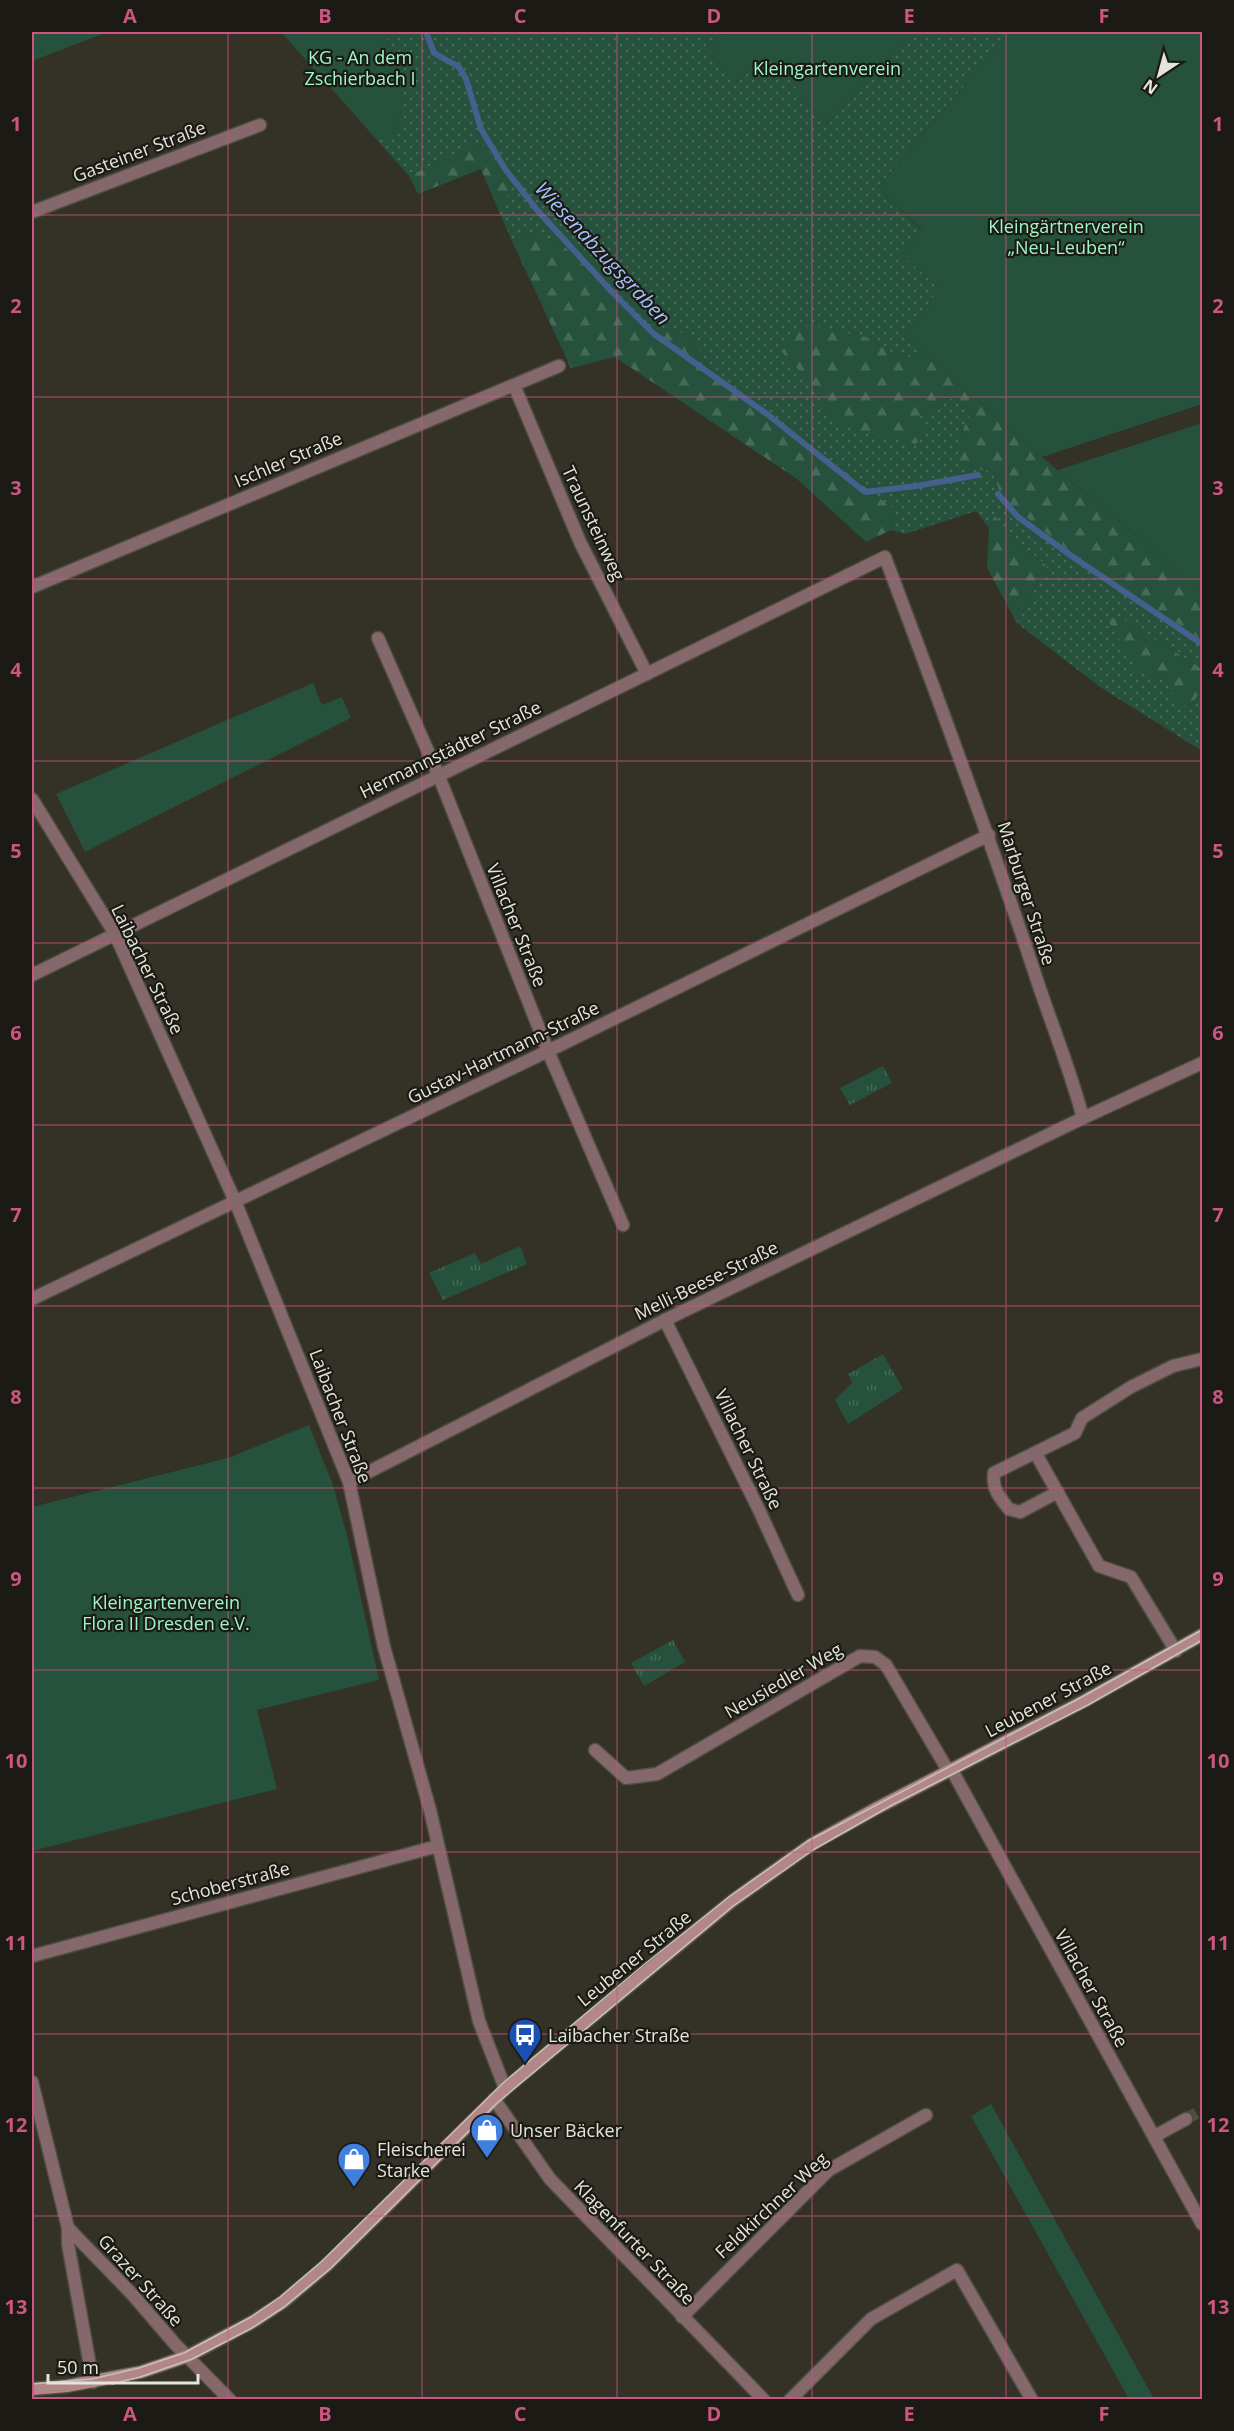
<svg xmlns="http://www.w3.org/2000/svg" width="1234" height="2431" viewBox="0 0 1234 2431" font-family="'Open Sans',sans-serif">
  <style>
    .grass { fill: url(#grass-dots) }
    .forest { fill: url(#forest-firs) }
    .park { fill: url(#park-tufts) }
    .garden { fill: #26513c }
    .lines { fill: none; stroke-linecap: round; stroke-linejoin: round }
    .stream { stroke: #46608e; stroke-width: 6 }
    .street-tunnel { stroke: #4f4d41; stroke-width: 12; stroke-dasharray: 12 6; stroke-linecap: butt }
    .street-casing { stroke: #504e43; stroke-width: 15 }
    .secondary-casing { stroke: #504e43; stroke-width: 15 }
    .street { stroke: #85686b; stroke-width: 12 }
    .secondary { stroke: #b3868a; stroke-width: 12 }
    .tram { stroke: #c3c2b9; stroke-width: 1.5 }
    .grid { fill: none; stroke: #cc5582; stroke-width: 1.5; stroke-opacity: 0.55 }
    .labels { text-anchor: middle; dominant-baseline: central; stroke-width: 4.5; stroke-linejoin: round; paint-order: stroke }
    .park-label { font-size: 18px; fill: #9cf7c7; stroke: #1b1a14 }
    .street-label { font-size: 18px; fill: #e5e4dc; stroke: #1b1a14 }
    .poi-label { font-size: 18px; fill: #e5e4dc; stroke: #1b1a14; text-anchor: start }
    .water-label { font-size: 20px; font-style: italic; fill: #a3c3fd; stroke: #1b1a14 }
    .neatline { fill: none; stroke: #cc5582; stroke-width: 2 }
    .grid-label { font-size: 20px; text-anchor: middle; font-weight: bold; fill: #cc5582 }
  </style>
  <defs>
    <pattern id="grass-dots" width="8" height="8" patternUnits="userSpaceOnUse" patternTransform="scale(1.5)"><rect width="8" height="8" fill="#26513c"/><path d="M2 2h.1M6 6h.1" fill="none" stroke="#456a58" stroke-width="1.8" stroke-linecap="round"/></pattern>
    <pattern id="forest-firs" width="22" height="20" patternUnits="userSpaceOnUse" patternTransform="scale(1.5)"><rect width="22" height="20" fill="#26513c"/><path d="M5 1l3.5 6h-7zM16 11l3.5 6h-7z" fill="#456a58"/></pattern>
    <pattern id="park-tufts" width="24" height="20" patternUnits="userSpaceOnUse" patternTransform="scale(1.5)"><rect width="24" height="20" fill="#26513c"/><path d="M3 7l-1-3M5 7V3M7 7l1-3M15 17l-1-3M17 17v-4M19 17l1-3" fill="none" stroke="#456a58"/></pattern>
  </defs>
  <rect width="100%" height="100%" fill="#343226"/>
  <!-- grass -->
  <polygon class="grass" points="385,32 724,32 706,45 735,83 770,55 826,124 913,32 1010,32 878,187 922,231 901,254 940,289 904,336 926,355 901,358 866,337 783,352 811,383 832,418 918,418 948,398 960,400 971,413 961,434 969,467 993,472 1004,506 1022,514 1076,556 1202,640 1202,671 1201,668 1117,616 1137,670 1170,683 1190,706 1202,690 1202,751 1100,687 1017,623 1047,566 1012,538 994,516 989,528 976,511 905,534 891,530 894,509 768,412 712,374 691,336 643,322 560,242 528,234 512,241 497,207 510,192 484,145 472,146 409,176 376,139 399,131 402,89"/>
  <!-- forest -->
  <g class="forest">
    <polygon points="484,145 508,177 510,192 497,207 481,169 418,194 409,176 472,146"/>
    <polygon points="528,234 560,242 643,322 691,336 712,374 768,412 894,509 891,530 866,542 797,479 615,357 571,368 512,241"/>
    <polygon points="811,325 866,337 901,358 926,355 1042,457 1202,591 1202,640 1076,556 1022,514 1004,506 993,472 969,467 957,459 961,434 971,413 960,400 948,398 918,418 925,432 916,444 854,430 832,418 811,383 782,352 791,333"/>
    <polygon points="994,515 1012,538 1047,566 1017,623 987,568 989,528"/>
    <polygon points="1117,616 1201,668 1202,690 1190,706 1176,705 1170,683 1137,670 1108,620"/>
  </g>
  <!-- park -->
  <g class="park">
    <polygon points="883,1066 892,1083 850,1105 840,1088"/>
    <polygon points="520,1246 527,1264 443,1300 429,1273 475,1253 481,1264"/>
    <polygon points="883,1354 903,1389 848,1424 835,1400 852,1383 848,1374"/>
    <polygon points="673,1640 685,1662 644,1686 631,1663"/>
  </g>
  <!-- garden -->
  <g class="garden">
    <polygon points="32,32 108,32 32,61"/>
    <polygon points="281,32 385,32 402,89 399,132 376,139"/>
    <polygon points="724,32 913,32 826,124 770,56 734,83 706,45"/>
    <polygon points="1010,32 1202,32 1202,404 1042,457 904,336 940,289 901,254 922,230 878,187"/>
    <polygon points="1202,423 1202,591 1058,470"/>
    <polygon points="313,683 322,705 342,697 351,718 85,852 56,794"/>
    <polygon points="309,1425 332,1482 347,1535 379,1680 257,1710 277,1789 32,1851 32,1507 228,1458"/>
    <polygon points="991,2104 1154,2399 1129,2399 971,2116"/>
  </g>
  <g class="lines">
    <!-- stream -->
    <g class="stream">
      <polyline points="426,32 434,53 459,67 466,79 481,129 505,169 538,211 612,292 654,334 767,414 865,492 916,486 978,475"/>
      <polyline points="998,494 1018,517 1073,557 1202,644"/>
    </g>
    <!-- street-tunnel -->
    <polyline class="street-tunnel" points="1186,2119 1202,2110"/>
    <!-- street casing -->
    <g class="street-casing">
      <g id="street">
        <polyline points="32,212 260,125"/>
        <polyline points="514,385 580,542 647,674"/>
        <polyline points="32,587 559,366"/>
        <polyline points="378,638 438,774 548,1051 623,1225"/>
        <polyline points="32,799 115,934 235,1201 349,1482 384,1647 430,1810 479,2021 503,2083 507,2087"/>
        <path d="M32,975L885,557C937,695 988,832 1034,971C1050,1021 1070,1068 1083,1118L1202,1063"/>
        <polyline points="32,1299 548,1051 989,835"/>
        <polyline points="665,1320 759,1510 798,1595"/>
        <polyline points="1036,1454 1099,1566 1131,1577 1176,1651"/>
        <polyline points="349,1482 665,1320 1083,1118"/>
        <path d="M1058,1492L1020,1512L1009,1509C999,1497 992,1489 994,1473L1075,1433L1082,1418L1131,1387L1173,1366L1202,1359"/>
        <polyline points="595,1750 626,1778 657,1774 860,1656 875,1657 886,1665 946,1767 954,1774 1202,2224"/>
        <polyline points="32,1956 438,1846"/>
        <polyline points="32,2082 68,2228 68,2244 93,2382"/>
        <polyline points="494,2099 550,2179 764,2400"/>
        <polyline points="1155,2136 1186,2119"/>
        <polyline points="68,2228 132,2294 175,2344 230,2400"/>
        <polyline points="682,2317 829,2170 926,2115"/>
        <polyline points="790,2400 871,2319 957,2270 1032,2400"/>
      </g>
    </g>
    <!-- secondary casing -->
    <g class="secondary-casing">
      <polyline id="secondary" points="32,2389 67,2386 141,2372 188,2356 254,2321 283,2302 327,2265 507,2087 732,1901 812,1844 877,1808 1084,1701 1202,1635"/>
    </g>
    <!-- street -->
    <use href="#street" class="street"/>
    <!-- secondary -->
    <use href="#secondary" class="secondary"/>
    <!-- tram -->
    <g class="tram">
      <polyline points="32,2384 92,2379 139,2368 184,2353 251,2317 280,2297 321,2262 503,2083 646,1963 729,1897 808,1841 1082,1697 1202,1630"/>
      <polyline points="112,2384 140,2377 192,2359 252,2328 284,2307 331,2268 497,2103 733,1906 813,1850 892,1805 1088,1705 1202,1640"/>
    </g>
  </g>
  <!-- grid -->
  <path class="grid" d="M228,32V2400M422,32V2400M617,32V2400M812,32V2400M1006,32V2400M32,215H1202M32,397H1202M32,579H1202M32,761H1202M32,943H1202M32,1125H1202M32,1306H1202M32,1488H1202M32,1670H1202M32,1852H1202M32,2034H1202M32,2216H1202"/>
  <!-- icons -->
  <defs>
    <g id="bus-pin" transform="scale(1.725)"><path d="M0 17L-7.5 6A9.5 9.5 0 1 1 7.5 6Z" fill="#1a4fb4" stroke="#1b1a14"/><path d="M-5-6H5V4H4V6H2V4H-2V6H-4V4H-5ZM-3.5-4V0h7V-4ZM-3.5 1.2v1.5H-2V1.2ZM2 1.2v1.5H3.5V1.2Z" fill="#fff"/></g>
    <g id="shop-pin" transform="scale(1.725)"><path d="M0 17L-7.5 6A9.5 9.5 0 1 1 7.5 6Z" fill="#3f7fe0" stroke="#1b1a14"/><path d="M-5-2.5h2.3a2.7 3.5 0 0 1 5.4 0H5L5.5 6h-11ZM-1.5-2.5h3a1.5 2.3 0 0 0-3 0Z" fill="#fff"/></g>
  </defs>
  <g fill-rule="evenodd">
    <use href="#bus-pin" x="525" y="2035"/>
    <use href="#shop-pin" x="487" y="2130"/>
    <use href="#shop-pin" x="354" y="2159"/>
  </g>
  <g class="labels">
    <!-- park labels -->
    <g class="park-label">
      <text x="360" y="57">KG - An dem<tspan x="360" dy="21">Zschierbach I</tspan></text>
      <text x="827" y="68">Kleingartenverein</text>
      <text x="1066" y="226">Kleingärtnerverein<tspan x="1066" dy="21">„Neu-Leuben“</tspan></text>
      <text x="166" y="1602">Kleingartenverein<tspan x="166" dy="21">Flora II Dresden e.V.</tspan></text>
    </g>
    <!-- street labels -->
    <g class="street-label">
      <text transform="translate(139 151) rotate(-21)">Gasteiner Straße</text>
      <text transform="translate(288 459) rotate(-23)">Ischler Straße</text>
      <text transform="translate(594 523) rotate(65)">Traunsteinweg</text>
      <text transform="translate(450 749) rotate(-26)">Hermannstädter Straße</text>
      <text transform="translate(1027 893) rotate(72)">Marburger Straße</text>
      <text transform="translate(517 925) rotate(68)">Villacher Straße</text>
      <text transform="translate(148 969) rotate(64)">Laibacher Straße</text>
      <text transform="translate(503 1052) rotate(-26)">Gustav-Hartmann-Straße</text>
      <text transform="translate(706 1280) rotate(-26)">Melli-Beese-Straße</text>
      <text transform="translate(341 1416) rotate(69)">Laibacher Straße</text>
      <text transform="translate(749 1449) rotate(64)">Villacher Straße</text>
      <text transform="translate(783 1680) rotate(-30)">Neusiedler Weg</text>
      <text transform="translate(1048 1699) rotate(-28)">Leubener Straße</text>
      <text transform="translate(230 1883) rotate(-15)">Schoberstraße</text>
      <text transform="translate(634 1958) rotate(-39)">Leubener Straße</text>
      <text transform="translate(1092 1988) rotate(61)">Villacher Straße</text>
      <text transform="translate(771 2205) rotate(-43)">Feldkirchner Weg</text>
      <text transform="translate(635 2242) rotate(46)">Klagenfurter Straße</text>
      <text transform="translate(141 2280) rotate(48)">Grazer Straße</text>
    </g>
    <!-- poi labels -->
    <g class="poi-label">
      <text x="548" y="2035">Laibacher Straße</text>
      <text x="510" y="2130">Unser Bäcker</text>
      <text x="377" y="2149">Fleischerei<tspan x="377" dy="21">Starke</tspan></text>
    </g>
    <!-- water labels -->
    <g class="water-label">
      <text transform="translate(603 253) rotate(47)">Wiesenabzugsgraben</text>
    </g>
  </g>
  <!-- border -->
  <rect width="1234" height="2431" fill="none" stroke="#1b1a14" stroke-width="66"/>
  <!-- north arrow -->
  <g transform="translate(1159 75) rotate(216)" stroke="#1b1a14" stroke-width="4.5" paint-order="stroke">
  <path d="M0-4.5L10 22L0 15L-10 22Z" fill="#e5e4dc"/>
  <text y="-9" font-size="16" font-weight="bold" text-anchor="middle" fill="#e5e4dc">N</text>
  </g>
  <!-- scale -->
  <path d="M48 2374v9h150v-9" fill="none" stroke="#e5e4dc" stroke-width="3"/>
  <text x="57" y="2374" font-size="18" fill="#e5e4dc" stroke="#1b1a14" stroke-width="4.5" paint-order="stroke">50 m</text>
  <rect x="33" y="33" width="1168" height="2365" class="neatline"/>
  <g class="grid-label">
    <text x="130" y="23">A</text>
    <text x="325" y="23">B</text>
    <text x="520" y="23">C</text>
    <text x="714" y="23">D</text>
    <text x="909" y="23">E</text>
    <text x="1104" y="23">F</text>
    <text x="16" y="131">1</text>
    <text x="1218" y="131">1</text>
    <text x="16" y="313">2</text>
    <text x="1218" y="313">2</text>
    <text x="16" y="495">3</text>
    <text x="1218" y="495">3</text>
    <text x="16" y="677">4</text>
    <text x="1218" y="677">4</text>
    <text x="16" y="858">5</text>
    <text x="1218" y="858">5</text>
    <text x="16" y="1040">6</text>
    <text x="1218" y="1040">6</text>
    <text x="16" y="1222">7</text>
    <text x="1218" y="1222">7</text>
    <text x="16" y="1404">8</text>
    <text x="1218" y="1404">8</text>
    <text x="16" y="1586">9</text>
    <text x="1218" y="1586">9</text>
    <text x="16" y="1768">10</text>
    <text x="1218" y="1768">10</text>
    <text x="16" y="1950">11</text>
    <text x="1218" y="1950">11</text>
    <text x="16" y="2132">12</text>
    <text x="1218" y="2132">12</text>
    <text x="16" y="2314">13</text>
    <text x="1218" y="2314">13</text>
    <text x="130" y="2421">A</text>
    <text x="325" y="2421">B</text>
    <text x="520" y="2421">C</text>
    <text x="714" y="2421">D</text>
    <text x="909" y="2421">E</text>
    <text x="1104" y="2421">F</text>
  </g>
</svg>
